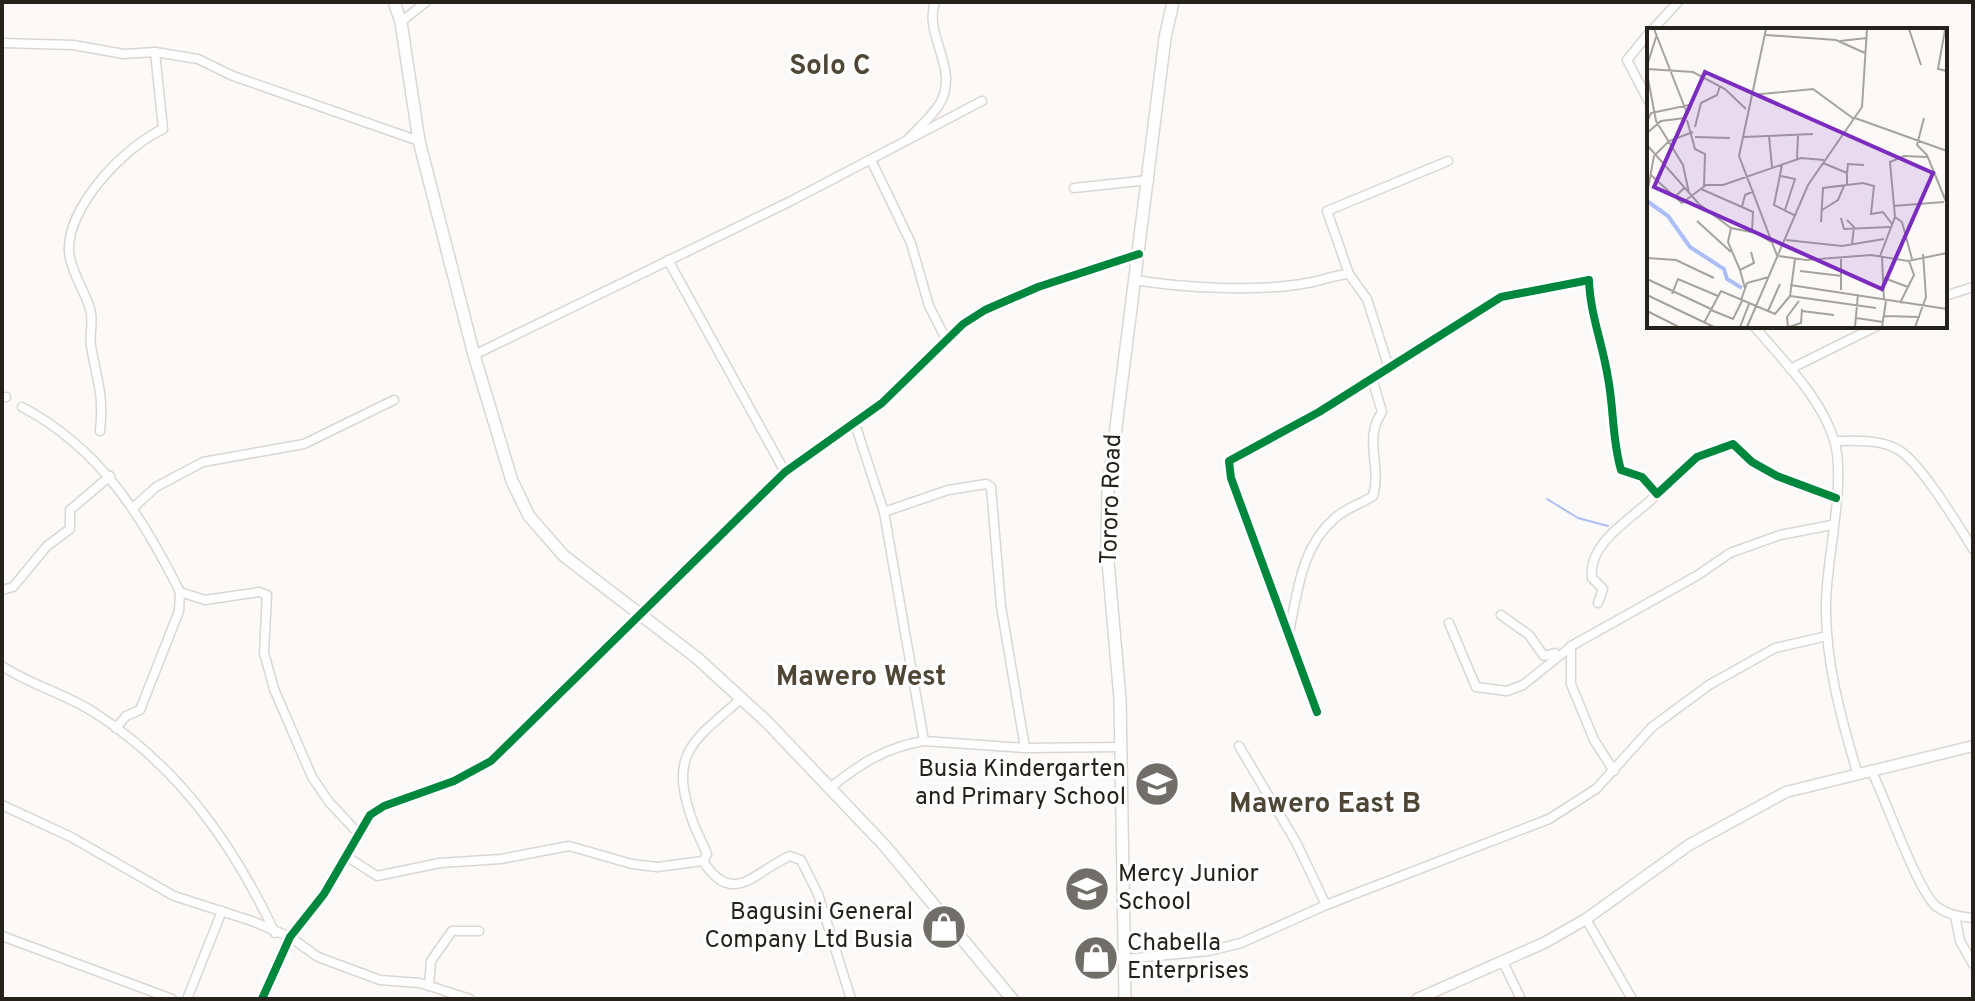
<svg xmlns="http://www.w3.org/2000/svg" width="1975" height="1001" viewBox="0 0 1975 1001" font-family="Overpass,sans-serif">
  <style>
    .lines { fill: none; stroke-linecap: round; stroke-linejoin: round }
    .stream { stroke: #acbef6; stroke-width: 2 }
    .minor-casing { stroke: #dad7d2; stroke-width: 11 }
    .tertiary-casing { stroke: #dad7d2; stroke-width: 13 }
    .secondary-casing { stroke: #dad7d2; stroke-width: 14 }
    .minor { stroke: #fffefe; stroke-width: 8 }
    .tertiary { stroke: #fffefe; stroke-width: 10 }
    .secondary { stroke: #fffefe; stroke-width: 11 }
    .cycleway-casing { stroke: #fff; stroke-width: 13 }
    .cycleway { stroke: #00873e; stroke-width: 8 }
    .labels { text-anchor: middle; dominant-baseline: central; stroke-width: 6; stroke-linejoin: round; paint-order: stroke }
    .street-label { font-size: 24px; fill: #26211a; stroke: #fff }
    .poi-label { font-size: 24px; fill: #26211a; stroke: #fff; text-anchor: end }
    .quarter-label { font-size: 28px; font-weight: bold; fill: #504636; stroke: #fff }
    .inset-river { fill: none; stroke: #acbef6; stroke-width: 4 }
    .inset-road { fill: none; stroke: #a6a39f; stroke-width: 2 }
    .view { fill: #7b2cbf; fill-opacity: 0.15; stroke: #7b2cbf; stroke-width: 4 }
    .inset-edge { fill: none; stroke: #26211a; stroke-width: 4 }
  </style>
  <rect width="100%" height="100%" fill="#fcfaf8"/>
  <g class="lines">
    <!-- stream -->
    <polyline class="stream" points="1547,499 1578,518 1608,526"/>
    <!-- minor casing -->
    <g class="minor-casing">
      <g id="minor">
        <polyline points="401,22 426,2"/>
        <polyline points="1652,30 1678,2"/>
        <polyline points="1649,33 1627,60 1649,102"/>
        <polyline points="2,43 73,45 124,54 155,52 198,59 233,76 419,141"/>
        <path d="M909,138C919,128 931,117 939,105C961,69 923,36 935,2"/>
        <polyline points="871,160 911,243 929,306 946,339"/>
        <polyline points="1074,188 1149,180"/>
        <polyline points="668,260 785,472"/>
        <polyline points="1349,274 1327,211 1448,161"/>
        <path d="M1135,280C1183,288 1259,292 1307,283C1321,281 1334,275 1349,274L1367,299L1389,368"/>
        <polyline points="1945,296 1973,287"/>
        <path d="M1754,326C1782,360 1821,397 1834,440C1847,481 1826,559 1826,604C1825,661 1841,718 1857,772"/>
        <polyline points="474,355 791,201 982,101"/>
        <polyline points="1790,369 1877,326"/>
        <polyline points="2,398 6,397"/>
        <path d="M22,407C100,448 142,516 180,592L205,600L259,592L267,595L264,653L274,689L312,777L329,802L358,833"/>
        <polyline points="855,424 884,512 924,741 1025,748 1121,747"/>
        <path d="M100,431C104,393 97,381 91,346C89,334 94,321 90,309C85,291 70,270 69,251C67,207 124,147 163,129L155,52"/>
        <path d="M1835,441C1853,441 1880,439 1897,449C1920,461 1958,525 1973,549"/>
        <polyline points="134,507 156,487 203,462 304,444 394,400"/>
        <polyline points="884,512 948,490 986,484 991,487 1001,606 1025,748"/>
        <polyline points="2,590 13,587 47,546 70,529 70,510 110,476"/>
        <path d="M1598,603L1603,589L1592,578C1587,541 1636,517 1657,494"/>
        <polyline points="1501,615 1529,635 1544,656 1555,653"/>
        <polyline points="1449,623 1476,687 1507,691 1523,685 1573,645 1698,575 1730,553 1780,535 1832,525"/>
        <path d="M1289,632C1298,591 1301,547 1335,518C1346,508 1361,504 1373,496C1382,467 1363,439 1382,412L1372,378"/>
        <polyline points="1571,646 1571,684 1594,740 1614,771"/>
        <path d="M2,666C31,685 66,694 95,713C179,767 233,844 275,933"/>
        <path d="M1317,712L1231,478L1229,461L1319,412L1501,297L1589,280C1590,314 1603,345 1608,378C1614,409 1612,440 1621,470L1642,477L1657,494L1697,457L1733,444L1752,462L1777,476L1836,498"/>
        <polyline points="116,728 126,716 140,710 179,611 180,592"/>
        <polyline points="1239,746 1296,842 1326,905"/>
        <path d="M1871,770C1886,799 1917,891 1937,907C1948,915 1960,917 1973,918"/>
        <path d="M831,787C860,764 886,747 924,741"/>
        <polyline points="2,805 71,837 174,896 252,921 290,937 318,957 380,980 420,983 470,999"/>
        <path d="M346,856L377,876L440,863L501,859L569,846L632,864L657,867L703,861L707,854C703,844 698,835 694,825C667,753 692,742 742,698"/>
        <path d="M703,861C733,908 755,871 790,856L801,860L818,894L851,999"/>
        <polyline points="1955,916 1960,941 1973,964"/>
        <polyline points="1586,919 1632,999"/>
        <polyline points="2,936 172,999"/>
        <polyline points="1125,959 1209,951 1241,943 1326,905 1549,819 1596,789 1652,727 1709,685 1775,648 1827,636"/>
        <polyline points="1502,960 1521,999"/>
        <polyline points="429,986 431,961 452,931 479,931"/>
        <polyline points="187,999 222,911"/>
        <polyline points="262,999 290,937 324,894 370,815 384,806 454,781 491,761 785,472 882,403 963,324 985,310 1038,287 1139,254"/>
      </g>
    </g>
    <!-- tertiary casing -->
    <g class="tertiary-casing">
      <polyline id="tertiary" points="1417,999 1544,943 1586,919 1689,845 1786,792 1973,746"/>
    </g>
    <!-- secondary casing -->
    <g class="secondary-casing">
      <g id="secondary">
        <polyline points="394,2 401,22 419,141 474,355 512,481 529,516 564,556 697,658 766,721 885,846 1012,999"/>
        <polyline points="1125,999 1120,699 1107,550 1108,491 1165,38 1173,2"/>
      </g>
    </g>
    <!-- minor -->
    <use href="#minor" class="minor"/>
    <!-- tertiary -->
    <use href="#tertiary" class="tertiary"/>
    <!-- secondary -->
    <use href="#secondary" class="secondary"/>
    <!-- cycleway casing -->
    <g class="cycleway-casing">
      <g id="cycleway">
        <path d="M1317,712L1231,478L1229,461L1319,412L1501,297L1589,280C1590,314 1603,345 1608,378C1614,409 1612,440 1621,470L1642,477L1657,494L1697,457L1733,444L1752,462L1777,476L1836,498"/>
        <polyline points="262,999 290,937 324,894 370,815 384,806 454,781 491,761 785,472 882,403 963,324 985,310 1038,287 1139,254"/>
      </g>
    </g>
    <!-- cycleway -->
    <use href="#cycleway" class="cycleway"/>
  </g>
  <!-- icons -->
  <defs>
    <g id="school-disc" transform="scale(2.3)"><circle r="9.5" fill="#716d68" stroke="#fff"/><path d="M0-5L7-2L0 1L-7-2ZM-4 1L0 2.5L4 1V4Q0 6-4 4Z" fill="#fff"/></g>
    <g id="shop-disc" transform="scale(2.3)"><circle r="9.5" fill="#716d68" stroke="#fff"/><path d="M-5-2.5h2.3a2.7 3.5 0 0 1 5.4 0H5L5.5 6h-11ZM-1.5-2.5h3a1.5 2.3 0 0 0-3 0Z" fill="#fff"/></g>
  </defs>
  <g fill-rule="evenodd">
    <use href="#school-disc" x="1157" y="784"/>
    <use href="#school-disc" x="1087" y="889"/>
    <use href="#shop-disc" x="944" y="927"/>
    <use href="#shop-disc" x="1096" y="958"/>
  </g>
  <g class="labels">
    <!-- street labels -->
    <g class="street-label">
      <text transform="translate(1112 499) rotate(-88)">Tororo Road</text>
    </g>
    <!-- poi labels -->
    <g class="poi-label">
      <text x="1126" y="770">Busia Kindergarten<tspan x="1126" dy="28">and Primary School</tspan></text>
      <text x="1118" y="875" text-anchor="start">Mercy Junior<tspan x="1118" dy="28">School</tspan></text>
      <text x="913" y="913">Bagusini General<tspan x="913" dy="28">Company Ltd Busia</tspan></text>
      <text x="1127" y="944" text-anchor="start">Chabella<tspan x="1127" dy="28">Enterprises</tspan></text>
    </g>
    <!-- quarter labels -->
    <g class="quarter-label">
      <text x="830" y="67">Solo C</text>
      <text x="861" y="678">Mawero West</text>
      <text x="1325" y="805">Mawero East B</text>
    </g>
  </g>
  <!-- overview -->
  <g transform="translate(1647 28)">
    <rect width="300" height="300" fill="#fcfaf8"/>
    <path class="inset-river" d="M0,173L21,188L43,219L77,241L80,251L95,260"/>
    <path class="inset-road" d="M7,1L40,85M119,1L92,128L131,230M262,1L274,37M298,2L291,41L300,43M119,7L189,12L218,25M193,13L220,10M0,38L10,6M0,41L46,44L78,61L99,81M0,45L9,93L36,137L42,165M104,67L166,61L207,91M208,90L300,123M277,90L270,117L280,127L300,176M40,92L48,121L58,126L57,158M0,94L4,85L42,77M48,99L54,75L70,67L73,58M0,105L14,93L38,90M122,108L125,139M48,109L83,110M96,109L166,106M0,117L52,176L84,200L109,205L124,214M150,131L151,107M176,135L200,145V158M135,137L127,177L149,188M200,145L201,136L217,137M4,147L28,169L37,160M134,148L148,151L138,182M54,161L95,179L98,167L107,163M0,166L7,128L22,113L46,104M28,169L35,175L59,157H76L154,130L177,132M246,178L297,174M95,179L106,184L105,203M175,182L191,172L197,158M248,189L255,194L265,231M194,190L197,201L243,199M200,192L207,199L205,216M50,193L84,224M174,194L176,160L216,155L227,158L224,186L236,184L245,196M84,200L81,214L93,242M139,212L195,218L237,211M132,228L159,232L224,227L261,233L300,225M233,228L248,189L243,134L257,128L280,129M235,229L237,272M0,230L29,232L67,250M153,243L195,248M237,250L261,259M0,251L64,281M143,257L300,281M98,260L93,242L107,235L104,224M194,262V231M25,266L31,251L71,268M0,267L67,299M143,268L229,280M94,272L100,255L122,249M253,275L267,247L262,233M64,282L86,291L95,273M0,283L32,299M121,283L133,256M155,283L187,287M237,288L273,289M209,290L236,294M57,295L74,263L128,286L143,268L148,231M93,299L102,276M100,299L161,157L215,79L220,1M141,299L140,289L152,273M142,299L154,295L155,281M208,299L211,266M235,299L239,273M268,299L279,269L276,226"/>
    <path class="view" d="M58,44L286,145L235,261L7,159Z"/>
    <rect width="300" height="300" class="inset-edge"/>
  </g>
  <!-- border -->
  <rect width="1975" height="1001" fill="none" stroke="#26211a" stroke-width="8"/>
</svg>
